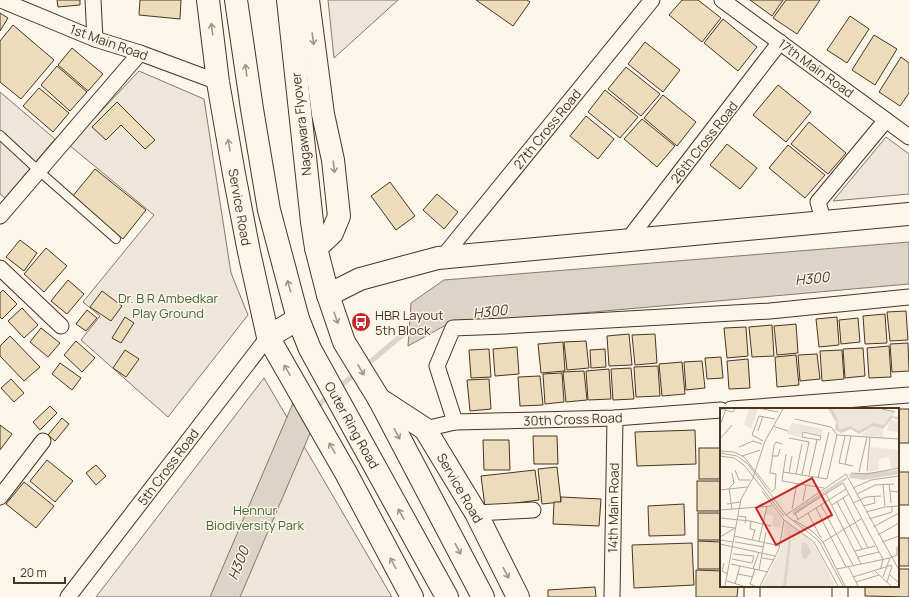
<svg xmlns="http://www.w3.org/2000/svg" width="909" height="597" viewBox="0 0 909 597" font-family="Manrope,sans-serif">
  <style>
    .green { fill: #ede6d9; stroke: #887966 }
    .water { fill: #dcd4c6; stroke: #887966 }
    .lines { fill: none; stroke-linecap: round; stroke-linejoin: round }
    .stream { stroke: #dcd4c6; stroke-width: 5 }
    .building { fill: #ecdcbc; stroke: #4a3520 }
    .lane-casing { stroke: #4a3520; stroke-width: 10 }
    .street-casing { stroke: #4a3520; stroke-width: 17 }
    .secondary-casing { stroke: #4a3520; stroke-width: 24 }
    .highway-casing { stroke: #4a3520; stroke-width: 24 }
    .lane { stroke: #fbf6e9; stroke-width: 8 }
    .street { stroke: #fbf6e9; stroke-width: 15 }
    .secondary { stroke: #fbf6e9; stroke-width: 22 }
    .highway { stroke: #fbf6e9; stroke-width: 22 }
    .oneway { stroke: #a29684 }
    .labels { text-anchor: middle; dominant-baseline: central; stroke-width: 3; stroke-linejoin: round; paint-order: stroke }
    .street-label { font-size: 13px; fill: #4a3520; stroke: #fbf6e9 }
    .park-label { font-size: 13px; fill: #436837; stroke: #fbf6e9 }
    .poi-label { font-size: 13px; fill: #4a3520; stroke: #fbf6e9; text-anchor: start }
    .water-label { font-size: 14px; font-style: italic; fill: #4a3520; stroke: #fbf6e9 }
    .inset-road { fill: none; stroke: #b4a999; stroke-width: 1 }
    .view { fill: #c62828; fill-opacity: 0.15; stroke: #c62828; stroke-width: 2 }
    .inset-edge { fill: none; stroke: #4a3520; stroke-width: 2 }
  </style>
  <rect width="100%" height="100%" fill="#fbf6e9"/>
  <!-- green -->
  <g class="green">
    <polygon points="328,0 398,0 334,58"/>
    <polygon points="139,71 204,99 231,273 248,315 168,417 81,340 100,316 83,302 154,215 69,145"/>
    <polygon points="0,92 55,139 5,198 0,194"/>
    <polygon points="886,137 909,154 909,194 833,201"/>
    <polygon points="264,378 392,597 96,597"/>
  </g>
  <!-- water -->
  <g class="water">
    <polygon points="909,242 909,284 446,325 408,346 411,303 444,280"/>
    <polygon points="293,403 311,431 240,597 210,597"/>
  </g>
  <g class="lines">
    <!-- stream -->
    <g class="stream">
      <polyline points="364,367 413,326"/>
      <polyline points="338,388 356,373"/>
      <polyline points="315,408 330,395"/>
    </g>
  </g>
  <!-- building -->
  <g class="building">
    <polygon points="57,0 80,0 80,5 58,7"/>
    <polygon points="140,0 181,0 180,19 139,15"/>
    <polygon points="476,0 527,0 530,2 513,26"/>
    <polygon points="682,0 698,0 721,18 702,42 669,15"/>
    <polygon points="750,0 783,0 772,16"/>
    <polygon points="786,0 820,0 797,34 773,18"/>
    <polygon points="0,13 8,18 0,31"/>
    <polygon points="850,16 869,29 847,63 827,50"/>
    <polygon points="723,19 757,47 738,71 704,43"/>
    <polygon points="13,25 54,60 21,99 0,82 0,41"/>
    <polygon points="874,35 897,49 875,85 852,70"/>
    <polygon points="645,42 680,70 663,92 628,64"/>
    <polygon points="72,48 103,74 88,91 58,65"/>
    <polygon points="901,57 909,63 909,93 900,106 879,92"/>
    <polygon points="57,66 87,92 70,111 41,85"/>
    <polygon points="626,67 660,94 641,116 608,89"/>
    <polygon points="778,85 811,112 786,142 753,115"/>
    <polygon points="39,88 69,113 53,132 23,106"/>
    <polygon points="605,90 638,117 620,138 588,112"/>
    <polygon points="663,95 696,122 677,146 644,118"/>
    <polygon points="117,102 155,140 145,149 121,125 106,140 92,127"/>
    <polygon points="586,116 614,139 598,159 570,136"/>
    <polygon points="642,119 675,146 657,167 624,139"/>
    <polygon points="809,122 846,153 828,174 791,144"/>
    <polygon points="727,144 757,168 740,189 710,165"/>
    <polygon points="788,145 825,175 805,198 769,168"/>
    <polygon points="95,169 146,210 123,239 72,197"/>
    <polygon points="390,182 415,216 396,230 371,196"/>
    <polygon points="437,194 458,212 444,229 423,210"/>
    <polygon points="20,240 37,253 24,271 6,257"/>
    <polygon points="46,248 67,266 44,292 24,274"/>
    <polygon points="68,280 84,294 67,314 51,301"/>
    <polygon points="3,290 17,304 2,319 0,317 0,293"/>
    <polygon points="102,291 122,306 111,321 90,307"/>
    <polygon points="22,308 38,325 24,338 8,321"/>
    <polygon points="87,310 97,318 86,331 76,324"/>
    <polygon points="906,311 908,340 890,341 887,312"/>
    <polygon points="885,314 887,343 865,344 863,316"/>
    <polygon points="125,317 134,323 121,343 112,338"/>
    <polygon points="837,317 839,345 819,347 816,319"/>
    <polygon points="858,318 860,342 841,344 839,320"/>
    <polygon points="796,324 798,353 777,355 774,326"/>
    <polygon points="772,325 774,356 752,357 749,327"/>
    <polygon points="746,327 748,356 727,358 724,328"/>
    <polygon points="41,328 60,343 48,357 30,342"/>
    <polygon points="629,334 632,365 609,366 607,336"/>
    <polygon points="655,334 657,363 635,365 632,335"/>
    <polygon points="10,336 40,367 24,381 0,356 0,346"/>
    <polygon points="76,341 95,358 82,372 64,355"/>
    <polygon points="586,341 589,368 567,370 564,342"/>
    <polygon points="563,342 565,371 541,373 538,344"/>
    <polygon points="908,343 909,371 892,372 890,344"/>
    <polygon points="889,346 891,377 869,378 867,348"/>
    <polygon points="517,347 519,374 495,376 493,349"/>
    <polygon points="863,348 865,376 845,378 843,349"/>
    <polygon points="489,349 491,377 471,378 469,350"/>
    <polygon points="605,349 606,367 591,368 590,350"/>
    <polygon points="125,350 139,359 126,377 113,368"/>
    <polygon points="842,350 844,379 822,381 820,351"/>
    <polygon points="817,354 820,379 800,381 798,355"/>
    <polygon points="796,355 799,385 777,387 775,357"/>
    <polygon points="721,357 723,378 707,379 705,358"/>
    <polygon points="748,359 750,388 729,389 727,361"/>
    <polygon points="702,361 705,388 686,390 684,362"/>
    <polygon points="682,362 685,394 662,396 659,364"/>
    <polygon points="60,363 81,378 72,390 52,374"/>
    <polygon points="658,366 660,396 636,397 634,367"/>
    <polygon points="631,368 634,399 613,400 611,369"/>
    <polygon points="609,369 611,399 588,400 586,371"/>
    <polygon points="584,371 587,400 566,402 563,372"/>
    <polygon points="562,373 564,402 545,404 543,374"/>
    <polygon points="540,376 543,405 520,406 518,377"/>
    <polygon points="11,379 24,393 14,402 1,388"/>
    <polygon points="489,379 491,409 470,411 467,380"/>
    <polygon points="50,406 57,413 40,430 33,422"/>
    <rect x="898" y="409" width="11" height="34"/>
    <polygon points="62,418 69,424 55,441 48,435"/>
    <polygon points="0,425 12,434 0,450"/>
    <polygon points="695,430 696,464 637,466 635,432"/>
    <polygon points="533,436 557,436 558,464 534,464"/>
    <polygon points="483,440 509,440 510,470 484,470"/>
    <rect x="699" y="448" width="22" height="31"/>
    <polygon points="47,460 73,481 55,502 30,481"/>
    <polygon points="96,465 106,476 96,485 86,473"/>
    <polygon points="557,467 561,502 542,504 538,469"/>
    <polygon points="535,470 539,500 485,507 481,476"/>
    <rect x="898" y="472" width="11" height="33"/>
    <rect x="697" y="481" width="24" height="30"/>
    <polygon points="24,482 54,506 36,528 6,504"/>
    <polygon points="561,497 601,499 599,526 553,524 554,502 561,502"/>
    <polygon points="684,504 685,535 649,536 648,506"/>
    <rect x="698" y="513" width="23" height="27"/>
    <rect x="898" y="538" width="11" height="28"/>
    <polygon points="698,541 721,542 721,569 698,569"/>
    <polygon points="692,543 694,585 634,588 632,545"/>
    <polygon points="898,569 909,569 909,597 865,596 865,586 898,586"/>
    <polygon points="696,570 721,571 721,586 738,586 737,597 696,597"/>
    <polygon points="595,587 596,597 548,597 548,590"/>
  </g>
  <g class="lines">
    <!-- lane casing -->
    <g class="lane-casing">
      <polyline id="lane" points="0,135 39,171 116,239"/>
    </g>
    <!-- street casing -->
    <g class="street-casing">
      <g id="street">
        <polyline points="1,0 95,39 140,53 218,82"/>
        <polyline points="93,0 95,39"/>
        <polyline points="722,0 909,137"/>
        <polyline points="0,216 140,53"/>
        <polyline points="824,223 818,202 886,120"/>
        <polyline points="627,241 780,42"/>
        <polyline points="442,258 652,0"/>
        <polyline points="0,268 61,326"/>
        <polyline points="731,409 909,395"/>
        <polyline points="455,422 437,366 453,328 505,326 770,311 909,297"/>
        <polyline points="425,429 455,422 615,418 721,410"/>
        <polyline points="0,497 43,441"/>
        <polyline points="476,513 533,510"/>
        <polyline points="68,597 268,337"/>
        <polyline points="612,597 615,418"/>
        <polyline points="752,597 752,586"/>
        <polyline points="840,597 840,586"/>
      </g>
    </g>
    <!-- secondary casing -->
    <g class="secondary-casing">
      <g id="secondary">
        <polyline points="208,0 218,82 234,174 249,252 268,337 346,473 412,597"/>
        <polyline points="308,0 323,114 333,160 339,216 332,233 316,248"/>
        <polyline points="328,295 360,279 438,258 909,214"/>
        <polyline points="379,399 425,429 476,513 518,597"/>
      </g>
    </g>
    <!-- highway casing -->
    <g class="highway-casing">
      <g id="highway">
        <polyline points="236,0 252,109 269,210 298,319 310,349 447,597"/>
        <polyline points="288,0 312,222 316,248 328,295 344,342 379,399 483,597"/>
        <polyline points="268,337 298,319"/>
      </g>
    </g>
    <!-- lane -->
    <use href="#lane" class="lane"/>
    <!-- street -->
    <use href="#street" class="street"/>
    <!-- secondary -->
    <use href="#secondary" class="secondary"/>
    <!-- highway -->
    <use href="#highway" class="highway"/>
  </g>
  <!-- one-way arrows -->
  <defs><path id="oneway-shaft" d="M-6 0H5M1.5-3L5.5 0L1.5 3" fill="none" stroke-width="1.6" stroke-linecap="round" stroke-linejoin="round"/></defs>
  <g class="oneway">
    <use href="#oneway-shaft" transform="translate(212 29) rotate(-97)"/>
    <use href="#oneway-shaft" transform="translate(313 39) rotate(82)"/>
    <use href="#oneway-shaft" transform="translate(246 70) rotate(-98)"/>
    <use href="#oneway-shaft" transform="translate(229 145) rotate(-100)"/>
    <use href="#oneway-shaft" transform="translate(334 167) rotate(83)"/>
    <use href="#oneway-shaft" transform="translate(289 286) rotate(-106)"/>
    <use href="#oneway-shaft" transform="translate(336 318) rotate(71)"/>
    <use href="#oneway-shaft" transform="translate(287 370) rotate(-120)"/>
    <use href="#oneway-shaft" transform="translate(361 370) rotate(59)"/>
    <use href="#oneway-shaft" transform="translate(397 434) rotate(62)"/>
    <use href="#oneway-shaft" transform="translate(332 448) rotate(-120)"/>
    <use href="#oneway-shaft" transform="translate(401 514) rotate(-119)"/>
    <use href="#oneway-shaft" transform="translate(458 549) rotate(62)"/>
    <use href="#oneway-shaft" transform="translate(393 563) rotate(-118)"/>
    <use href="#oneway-shaft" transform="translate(506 573) rotate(63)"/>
  </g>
  <!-- icons -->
  <defs>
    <g id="bus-disc" transform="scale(1)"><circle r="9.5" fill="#c62828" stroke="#fbf6e9"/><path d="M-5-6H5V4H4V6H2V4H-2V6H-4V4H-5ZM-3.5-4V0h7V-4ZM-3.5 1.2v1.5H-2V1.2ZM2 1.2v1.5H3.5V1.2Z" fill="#fff"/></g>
  </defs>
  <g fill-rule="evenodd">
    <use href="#bus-disc" x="361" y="322"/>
  </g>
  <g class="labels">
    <!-- street labels -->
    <g class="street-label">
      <text transform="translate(109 42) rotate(20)">1st Main Road</text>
      <text transform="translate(816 68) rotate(36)">17th Main Road</text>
      <text transform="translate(301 124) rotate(-96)">Nagawara Flyover</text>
      <text transform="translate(547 129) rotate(-51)">27th Cross Road</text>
      <text transform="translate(704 142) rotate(-52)">26th Cross Road</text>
      <text transform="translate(240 207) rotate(80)">Service Road</text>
      <text transform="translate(573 419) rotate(-2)">30th Cross Road</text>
      <text transform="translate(352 425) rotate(61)">Outer Ring Road</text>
      <text transform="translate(168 467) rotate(-53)">5th Cross Road</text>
      <text transform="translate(460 488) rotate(60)">Service Road</text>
      <text transform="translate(613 508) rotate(-89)">14th Main Road</text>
    </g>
    <!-- park labels -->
    <g class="park-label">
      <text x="168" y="298">Dr. B R Ambedkar<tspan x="168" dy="15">Play Ground</tspan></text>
      <text x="255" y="510">Hennur<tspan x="255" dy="15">Biodiversity Park</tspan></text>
    </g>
    <!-- poi labels -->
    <g class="poi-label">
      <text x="375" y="315">HBR Layout<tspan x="375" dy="15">5th Block</tspan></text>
    </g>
    <!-- water labels -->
    <g class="water-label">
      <text transform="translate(812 278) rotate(-6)">H300</text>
      <text transform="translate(490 311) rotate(-6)">H300</text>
      <text transform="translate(238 563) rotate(-68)">H300</text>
    </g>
  </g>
  <!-- overview -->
  <g transform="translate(720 408)">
    <rect width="179" height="179" fill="#fbf6e9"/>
    <path d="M29,1H38L31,21L24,16ZM112,1H158L174,4V8H170L164,17L153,15L139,23L133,19L119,22ZM170,11L179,15V24L167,23ZM72,15L103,21L102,27L83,23L80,29L67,26ZM153,18L163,21V29L141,27ZM150,39L179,42L177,60H171L169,49L159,51V62L148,64ZM52,99L62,111L60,120L52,118L53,108L45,106L47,100ZM65,114L83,125L95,138L114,175L113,178H42L61,141Z" fill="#ede6d9"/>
    <path d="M108,1H112L117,10L119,22L131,18L139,23L153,15L164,17L170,8L179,9V12L172,10L163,21L153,18L139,26L131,21L121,25L115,22L116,14ZM179,62V66L144,72L130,70L129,66ZM126,69L127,71L73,108V103ZM68,115L71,133L66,178H63L69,132ZM82,134L87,136L91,144L86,151L83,150L81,143Z" fill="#dcd4c6"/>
    <path class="inset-road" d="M1,1L13,4L15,1M43,1L58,4M162,1L175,4M1,15L6,1M53,18L68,23M38,23L43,8M83,24L101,28L100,32L82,29ZM117,27L179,31M125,28L119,55L133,58M69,30L89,34L82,67M0,31L12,17M43,33L32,27L39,8L55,11M19,39L33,33L42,36M0,43L14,44L24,49L50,82M0,45L17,48L28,56L66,107L99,133L123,178M66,46L62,73L104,80M0,48L14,50L24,57L64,108M22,48L40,42M53,48H58L60,41M125,56L131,28M15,62L19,72H30M147,63L150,29M63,64L107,71L117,27L111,19L75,11M139,64L147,29M69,65L72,48M131,65L147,66L179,60M76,66L82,36M89,68L97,32M98,70L109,24M169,76L170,83L179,84M133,80L151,72L179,68M0,82L27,79M42,83L64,112L94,134L118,178M170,83L171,95M51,84L55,81L56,66L50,65L54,38L56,34L62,36M106,86L141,156M137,86L155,77L174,76M123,90L148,140M83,93L86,77M117,94L142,141M133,95L146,89L161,88M7,96L20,94M101,97L133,157M112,97L129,86M143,98L155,95L154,89M166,99L179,98M96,100L126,159M72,101L77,75M0,102L52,98M12,102L9,80L14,75L12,65M146,104L165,99L163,76M88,105L101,130M66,107L126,66L179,162M18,108L26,109L25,115M0,110L30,113L51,118M78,111L75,105L123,75L163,151L161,160M149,111L172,104V98M74,112L92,123L103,134L125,178M77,112L126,81M31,113L30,121L35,122L32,132M0,118L15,120M153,119L179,105M158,127L179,115M14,128L60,138M0,129L15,120M0,132L13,134M39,133L47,98M15,134L44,139M103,134L141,111M162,134L179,128M0,136L55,148M135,143L155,138M138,149L159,144M42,150L54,152M12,151L32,155L34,148L13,146M4,155L2,163L8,166M11,156L48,164M128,158L138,178M33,161L39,144M117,161L170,150L177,147V139H179M39,162L46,124M155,163L171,178M18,166L33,169M170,167L179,175M133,169L172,157M163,169L170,150M7,173L23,178M136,174L159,167M167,174L172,158M15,176L20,158M5,178L21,91L33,70L45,33L63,1M35,178L30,176L35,161M40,178L59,141L64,112"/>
    <path class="view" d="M92,70L112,107L56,137L36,100Z"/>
    <rect width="179" height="179" class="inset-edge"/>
  </g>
  <!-- scale -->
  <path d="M14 577v6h51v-6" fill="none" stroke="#4a3520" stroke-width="2"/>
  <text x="20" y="577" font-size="12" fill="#4a3520" stroke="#fbf6e9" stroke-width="3" paint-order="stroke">20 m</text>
</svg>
